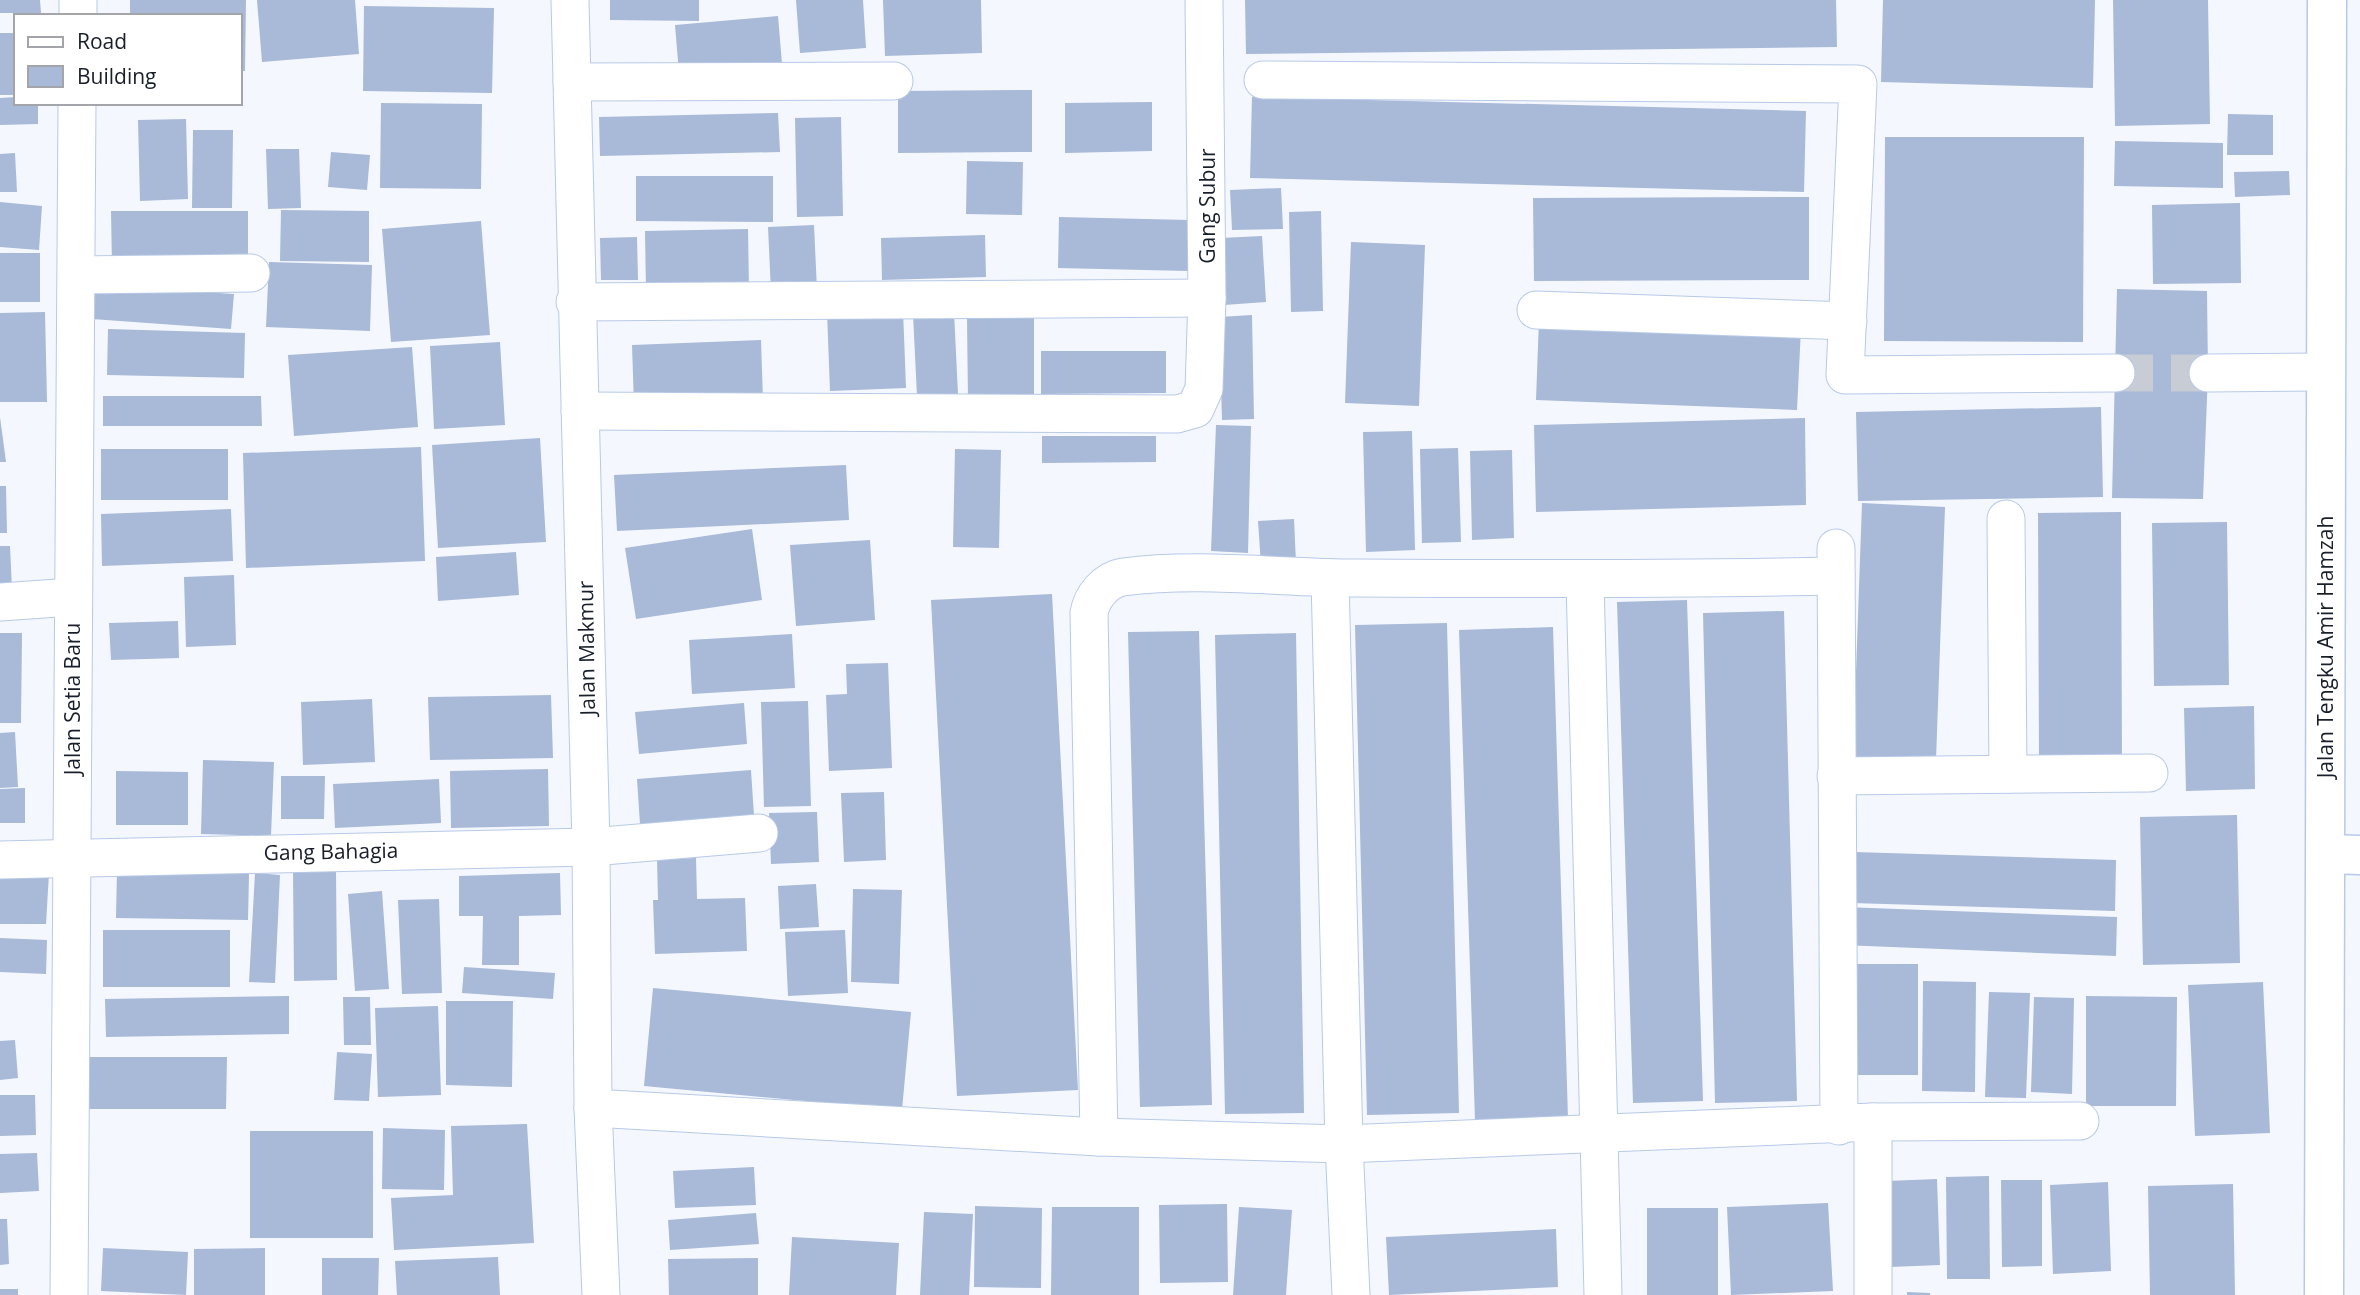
<svg xmlns="http://www.w3.org/2000/svg" width="2360" height="1295" viewBox="0 0 2360 1295" font-family="'Open Sans',sans-serif">
  <style>
    .building { fill: #a9b9d8 }
    .lines { fill: none; stroke-linecap: round; stroke-linejoin: round }
    .minor-tunnel { stroke: #c8ccd4; stroke-width: 37; stroke-dasharray: 37 18; stroke-linecap: butt }
    .minor-casing { stroke: #b8c9e8; stroke-width: 39 }
    .major-casing { stroke: #b8c9e8; stroke-width: 41 }
    .minor { stroke: #fff; stroke-width: 37 }
    .major { stroke: #fff; stroke-width: 38 }
    .labels { text-anchor: middle; dominant-baseline: central; stroke-width: 5; stroke-linejoin: round; paint-order: stroke }
    .street-label { font-size: 21px; fill: #191f2a; stroke: #fff }
  </style>
  <rect width="100%" height="100%" fill="#f4f7fe"/>
  <!-- building -->
  <g class="building">
    <polygon points="0,0 40,0 41,13 0,13"/>
    <polygon points="130,0 246,0 245,71 240,71 240,16 130,16"/>
    <polygon points="257,0 355,0 359,54 262,62"/>
    <polygon points="610,0 699,0 699,21 610,20"/>
    <polygon points="796,0 863,0 866,48 800,53"/>
    <polygon points="883,0 981,0 982,53 885,56"/>
    <polygon points="1245,0 1836,0 1837,47 1246,54"/>
    <polygon points="1883,0 2095,0 2093,88 1881,82"/>
    <polygon points="2113,0 2208,0 2210,124 2115,126"/>
    <polygon points="364,6 494,8 492,93 363,91"/>
    <polygon points="778,16 782,64 679,73 675,25"/>
    <rect x="0" y="33" width="16" height="62"/>
    <polygon points="1032,90 1032,152 898,153 898,91"/>
    <polygon points="16,97 16,103 38,103 38,124 0,125 0,98"/>
    <polygon points="1252,97 1806,111 1804,192 1250,178"/>
    <polygon points="1152,102 1152,151 1065,153 1065,103"/>
    <polygon points="381,103 482,104 481,189 380,188"/>
    <polygon points="778,113 780,152 600,156 599,117"/>
    <polygon points="2228,114 2273,115 2273,155 2227,155"/>
    <polygon points="841,117 843,216 797,217 795,118"/>
    <polygon points="186,119 188,199 140,201 138,120"/>
    <polygon points="193,130 233,130 232,208 192,208"/>
    <polygon points="1885,137 2084,137 2083,342 1884,341"/>
    <polygon points="2115,141 2223,143 2223,188 2114,186"/>
    <polygon points="266,149 299,149 301,208 268,209"/>
    <polygon points="331,152 370,155 367,190 328,187"/>
    <polygon points="15,153 17,192 0,192 0,154"/>
    <polygon points="967,161 1023,162 1022,215 966,214"/>
    <polygon points="2289,171 2290,195 2235,197 2234,172"/>
    <polygon points="636,176 773,176 773,222 636,221"/>
    <polygon points="1281,188 1283,229 1232,230 1230,190"/>
    <polygon points="1809,197 1809,280 1534,281 1533,198"/>
    <polygon points="0,202 42,206 39,250 0,247"/>
    <polygon points="2240,203 2241,283 2153,284 2152,205"/>
    <polygon points="281,210 369,211 369,262 280,261"/>
    <polygon points="111,211 248,211 248,266 112,266"/>
    <polygon points="1321,211 1323,311 1291,312 1289,212"/>
    <polygon points="1059,217 1189,220 1188,271 1058,268"/>
    <polygon points="481,221 490,335 391,342 382,229"/>
    <polygon points="814,225 817,290 771,292 768,227"/>
    <polygon points="748,229 749,291 646,292 645,231"/>
    <polygon points="985,235 986,277 882,280 881,238"/>
    <polygon points="1262,236 1266,302 1224,305 1221,238"/>
    <polygon points="637,237 638,280 601,280 600,238"/>
    <polygon points="1351,242 1425,245 1419,406 1345,403"/>
    <rect x="0" y="253" width="40" height="49"/>
    <polygon points="269,262 372,265 370,331 266,327"/>
    <polygon points="95,285 234,294 231,329 92,319"/>
    <polygon points="2117,289 2207,291 2208,373 2203,499 2112,498"/>
    <polygon points="903,310 906,388 830,391 827,312"/>
    <polygon points="45,312 47,402 0,402 0,313"/>
    <polygon points="954,312 958,394 917,396 913,314"/>
    <polygon points="1252,315 1254,419 1222,420 1219,317"/>
    <polygon points="1034,317 1034,401 968,402 967,318"/>
    <polygon points="1539,319 1801,328 1797,410 1536,400"/>
    <polygon points="108,329 245,333 244,378 107,375"/>
    <polygon points="761,340 763,401 634,405 632,345"/>
    <polygon points="500,342 505,425 434,429 430,346"/>
    <polygon points="412,347 418,427 294,436 288,355"/>
    <polygon points="1041,351 1166,351 1166,393 1041,394"/>
    <polygon points="103,396 261,396 262,426 103,426"/>
    <polygon points="2101,407 2103,497 1858,501 1856,412"/>
    <polygon points="0,417 6,462 0,462"/>
    <polygon points="1805,418 1806,505 1536,512 1534,425"/>
    <polygon points="1216,425 1251,426 1248,553 1211,551"/>
    <polygon points="1412,431 1415,550 1366,552 1363,432"/>
    <polygon points="1042,436 1156,436 1156,462 1042,463"/>
    <polygon points="540,438 546,542 438,548 432,445"/>
    <polygon points="421,447 425,561 246,568 243,453"/>
    <polygon points="1458,448 1461,542 1422,543 1420,449"/>
    <rect x="101" y="449" width="127" height="51"/>
    <polygon points="955,449 1001,450 999,548 953,547"/>
    <polygon points="1512,450 1514,538 1472,540 1470,451"/>
    <polygon points="846,465 849,520 617,531 614,475"/>
    <polygon points="0,486 6,486 7,533 0,533"/>
    <polygon points="1862,503 1945,507 1936,760 1853,757"/>
    <polygon points="231,509 233,561 102,566 101,514"/>
    <polygon points="2121,512 2122,762 2039,763 2038,513"/>
    <polygon points="1294,519 1296,563 1261,565 1258,521"/>
    <polygon points="2227,522 2229,685 2154,686 2152,523"/>
    <polygon points="752,529 762,600 636,619 625,548"/>
    <polygon points="870,540 875,620 796,626 790,545"/>
    <polygon points="0,546 10,546 12,589 0,589"/>
    <polygon points="516,552 519,595 438,601 436,557"/>
    <polygon points="234,575 236,645 186,647 184,577"/>
    <polygon points="1052,594 1078,1090 957,1096 931,600"/>
    <polygon points="1687,600 1703,1101 1633,1103 1617,602"/>
    <polygon points="1784,611 1797,1101 1715,1103 1703,613"/>
    <polygon points="178,621 179,658 111,660 109,623"/>
    <polygon points="1447,623 1459,1113 1367,1115 1355,625"/>
    <polygon points="1553,627 1568,1118 1475,1121 1459,630"/>
    <polygon points="1199,631 1212,1105 1140,1107 1128,632"/>
    <polygon points="0,633 22,633 21,723 0,723"/>
    <polygon points="1296,633 1304,1113 1225,1114 1215,635"/>
    <polygon points="792,634 795,688 692,694 689,640"/>
    <polygon points="888,663 892,768 829,771 826,695 847,694 846,664"/>
    <polygon points="551,695 553,758 430,760 428,697"/>
    <polygon points="372,699 375,762 303,765 301,702"/>
    <polygon points="808,701 811,806 764,807 761,702"/>
    <polygon points="744,703 747,744 639,754 635,712"/>
    <polygon points="2254,706 2255,789 2186,791 2184,708"/>
    <polygon points="15,732 18,787 0,788 0,733"/>
    <polygon points="203,760 274,762 271,836 201,834"/>
    <polygon points="548,769 549,826 451,828 450,771"/>
    <polygon points="751,770 754,816 640,824 637,779"/>
    <polygon points="116,771 188,772 188,825 116,825"/>
    <polygon points="281,776 325,776 324,819 281,819"/>
    <polygon points="439,779 441,823 335,828 333,784"/>
    <polygon points="25,788 25,823 0,823 0,789"/>
    <polygon points="884,792 886,860 844,862 841,793"/>
    <polygon points="817,812 819,862 771,864 769,813"/>
    <polygon points="2237,815 2240,963 2143,965 2140,817"/>
    <polygon points="1854,852 2116,860 2115,911 1852,903"/>
    <polygon points="696,858 697,899 745,898 747,951 655,954 653,900 658,900 657,859"/>
    <polygon points="117,871 249,874 248,920 116,918"/>
    <polygon points="293,871 336,871 337,980 294,981"/>
    <polygon points="49,873 46,924 0,924 0,874"/>
    <polygon points="255,873 280,875 275,983 249,982"/>
    <polygon points="560,873 561,915 519,916 519,965 482,965 483,916 459,916 459,876"/>
    <polygon points="816,884 819,927 780,929 778,886"/>
    <polygon points="853,889 902,890 899,984 851,982"/>
    <polygon points="382,891 389,989 355,991 348,894"/>
    <polygon points="439,899 442,993 402,994 398,900"/>
    <polygon points="1843,907 2117,917 2116,956 1842,945"/>
    <rect x="103" y="930" width="127" height="57"/>
    <polygon points="845,930 848,993 788,996 785,932"/>
    <polygon points="0,938 47,940 46,974 0,972"/>
    <rect x="1855" y="964" width="63" height="111"/>
    <polygon points="464,967 555,973 553,999 462,993"/>
    <polygon points="1923,981 1976,982 1975,1092 1922,1091"/>
    <polygon points="2263,982 2270,1133 2195,1136 2188,985"/>
    <polygon points="653,988 911,1012 902,1110 644,1086"/>
    <polygon points="1989,992 2030,993 2026,1098 1985,1097"/>
    <polygon points="289,996 289,1034 106,1037 105,999"/>
    <polygon points="2086,996 2177,997 2176,1106 2086,1106"/>
    <polygon points="343,997 370,997 371,1045 344,1045"/>
    <polygon points="2034,997 2074,998 2072,1094 2031,1092"/>
    <polygon points="446,1001 513,1001 512,1087 446,1085"/>
    <polygon points="438,1006 441,1095 378,1097 375,1008"/>
    <polygon points="15,1040 18,1078 0,1080 0,1041"/>
    <polygon points="337,1052 372,1054 369,1101 334,1100"/>
    <polygon points="89,1057 227,1057 226,1109 89,1109"/>
    <polygon points="0,1095 35,1095 36,1135 0,1136"/>
    <polygon points="527,1124 534,1243 394,1250 391,1198 453,1195 451,1126"/>
    <polygon points="383,1128 445,1130 444,1190 382,1189"/>
    <rect x="250" y="1131" width="123" height="107"/>
    <polygon points="37,1153 39,1191 0,1193 0,1154"/>
    <polygon points="754,1167 756,1205 675,1208 673,1171"/>
    <polygon points="1989,1176 1990,1279 1947,1279 1946,1177"/>
    <polygon points="1937,1179 1940,1265 1890,1267 1887,1181"/>
    <polygon points="2001,1180 2042,1180 2042,1266 2002,1267"/>
    <polygon points="2108,1182 2111,1271 2053,1274 2050,1185"/>
    <polygon points="2233,1184 2235,1295 2150,1295 2148,1186"/>
    <polygon points="1828,1203 1833,1291 1731,1295 1727,1207"/>
    <polygon points="1227,1204 1228,1282 1160,1283 1159,1205"/>
    <polygon points="975,1206 1042,1208 1041,1288 974,1287"/>
    <polygon points="1052,1207 1139,1207 1139,1295 1051,1295"/>
    <polygon points="1239,1207 1292,1210 1286,1295 1233,1295"/>
    <rect x="1647" y="1208" width="71" height="87"/>
    <polygon points="924,1212 973,1214 969,1295 920,1295"/>
    <polygon points="756,1213 759,1244 670,1250 668,1220"/>
    <polygon points="0,1219 7,1219 9,1264 0,1265"/>
    <polygon points="1556,1229 1558,1287 1389,1295 1386,1237"/>
    <polygon points="792,1237 899,1243 896,1295 789,1295"/>
    <polygon points="103,1248 188,1252 186,1295 101,1291"/>
    <polygon points="265,1248 265,1295 194,1295 194,1249"/>
    <polygon points="498,1257 500,1295 397,1295 395,1261"/>
    <polygon points="322,1258 379,1258 378,1295 322,1295"/>
    <polygon points="758,1258 758,1295 669,1295 668,1259"/>
    <rect x="0" y="1289" width="18" height="6"/>
    <polygon points="1907,1292 1930,1293 1930,1295 1907,1295"/>
  </g>
  <g class="lines">
    <!-- minor-tunnel -->
    <polyline class="minor-tunnel" points="2116,373 2208,373"/>
    <!-- minor casing -->
    <g class="minor-casing">
      <g id="minor">
        <polyline points="570,0 591,847 593,1108 601,1295"/>
        <polyline points="78,16 78,0"/>
        <polyline points="1263,80 1858,84 1845,375 2116,373"/>
        <polyline points="572,82 894,81"/>
        <polyline points="77,275 251,273"/>
        <polyline points="575,302 1207,298"/>
        <polyline points="1536,310 1848,321"/>
        <polyline points="2208,373 2324,372"/>
        <polyline points="580,411 1177,414 1195,409 1204,389 1207,298 1204,0"/>
        <polyline points="2006,519 2008,774"/>
        <polyline points="1836,548 1839,1126"/>
        <polyline points="1330,578 1344,1144 1351,1295"/>
        <polyline points="1585,580 1603,1295"/>
        <polyline points="0,602 72,597"/>
        <polyline points="1836,776 2149,773"/>
        <polyline points="0,860 591,847 759,833"/>
        <polyline points="593,1108 1099,1137 1344,1144 1873,1122 2080,1121"/>
        <polyline points="1873,1122 1873,1295"/>
        <path d="M1099,1137L1089,613C1092,597 1105,580 1123,577C1200,567 1280,578 1357,578C1517,579 1676,579 1836,576"/>
        <polyline points="69,1295 77,103"/>
      </g>
    </g>
    <!-- major casing -->
    <g class="major-casing">
      <g id="major">
        <polyline points="2326,854 2360,855"/>
        <polyline points="2324,1295 2327,0"/>
      </g>
    </g>
    <!-- minor -->
    <use href="#minor" class="minor"/>
    <!-- major -->
    <use href="#major" class="major"/>
  </g>
  <g class="labels">
    <!-- street labels -->
    <g class="street-label">
      <text transform="translate(1207 206) rotate(-90)">Gang Subur</text>
      <text transform="translate(2325 647) rotate(-90)">Jalan Tengku Amir Hamzah</text>
      <text transform="translate(586 648) rotate(-91)">Jalan Makmur</text>
      <text transform="translate(72 699) rotate(-90)">Jalan Setia Baru</text>
      <text transform="translate(331 851) rotate(-1)">Gang Bahagia</text>
    </g>
  </g>
  <!-- legend -->
  <rect x="14" y="14" width="228" height="91" fill="#ffffff" stroke="#a3a5aa" stroke-width="2"/>
  <rect x="28" y="37" width="35" height="10" fill="#ffffff" stroke="#a3a5aa" stroke-width="2"/>
  <text x="77" y="49" font-size="21" fill="#191f2a">Road</text>
  <rect x="28" y="66" width="35" height="21" fill="#a9b9d8" stroke="#a3a5aa" stroke-width="2"/>
  <text x="77" y="84" font-size="21" fill="#191f2a">Building</text>
</svg>
